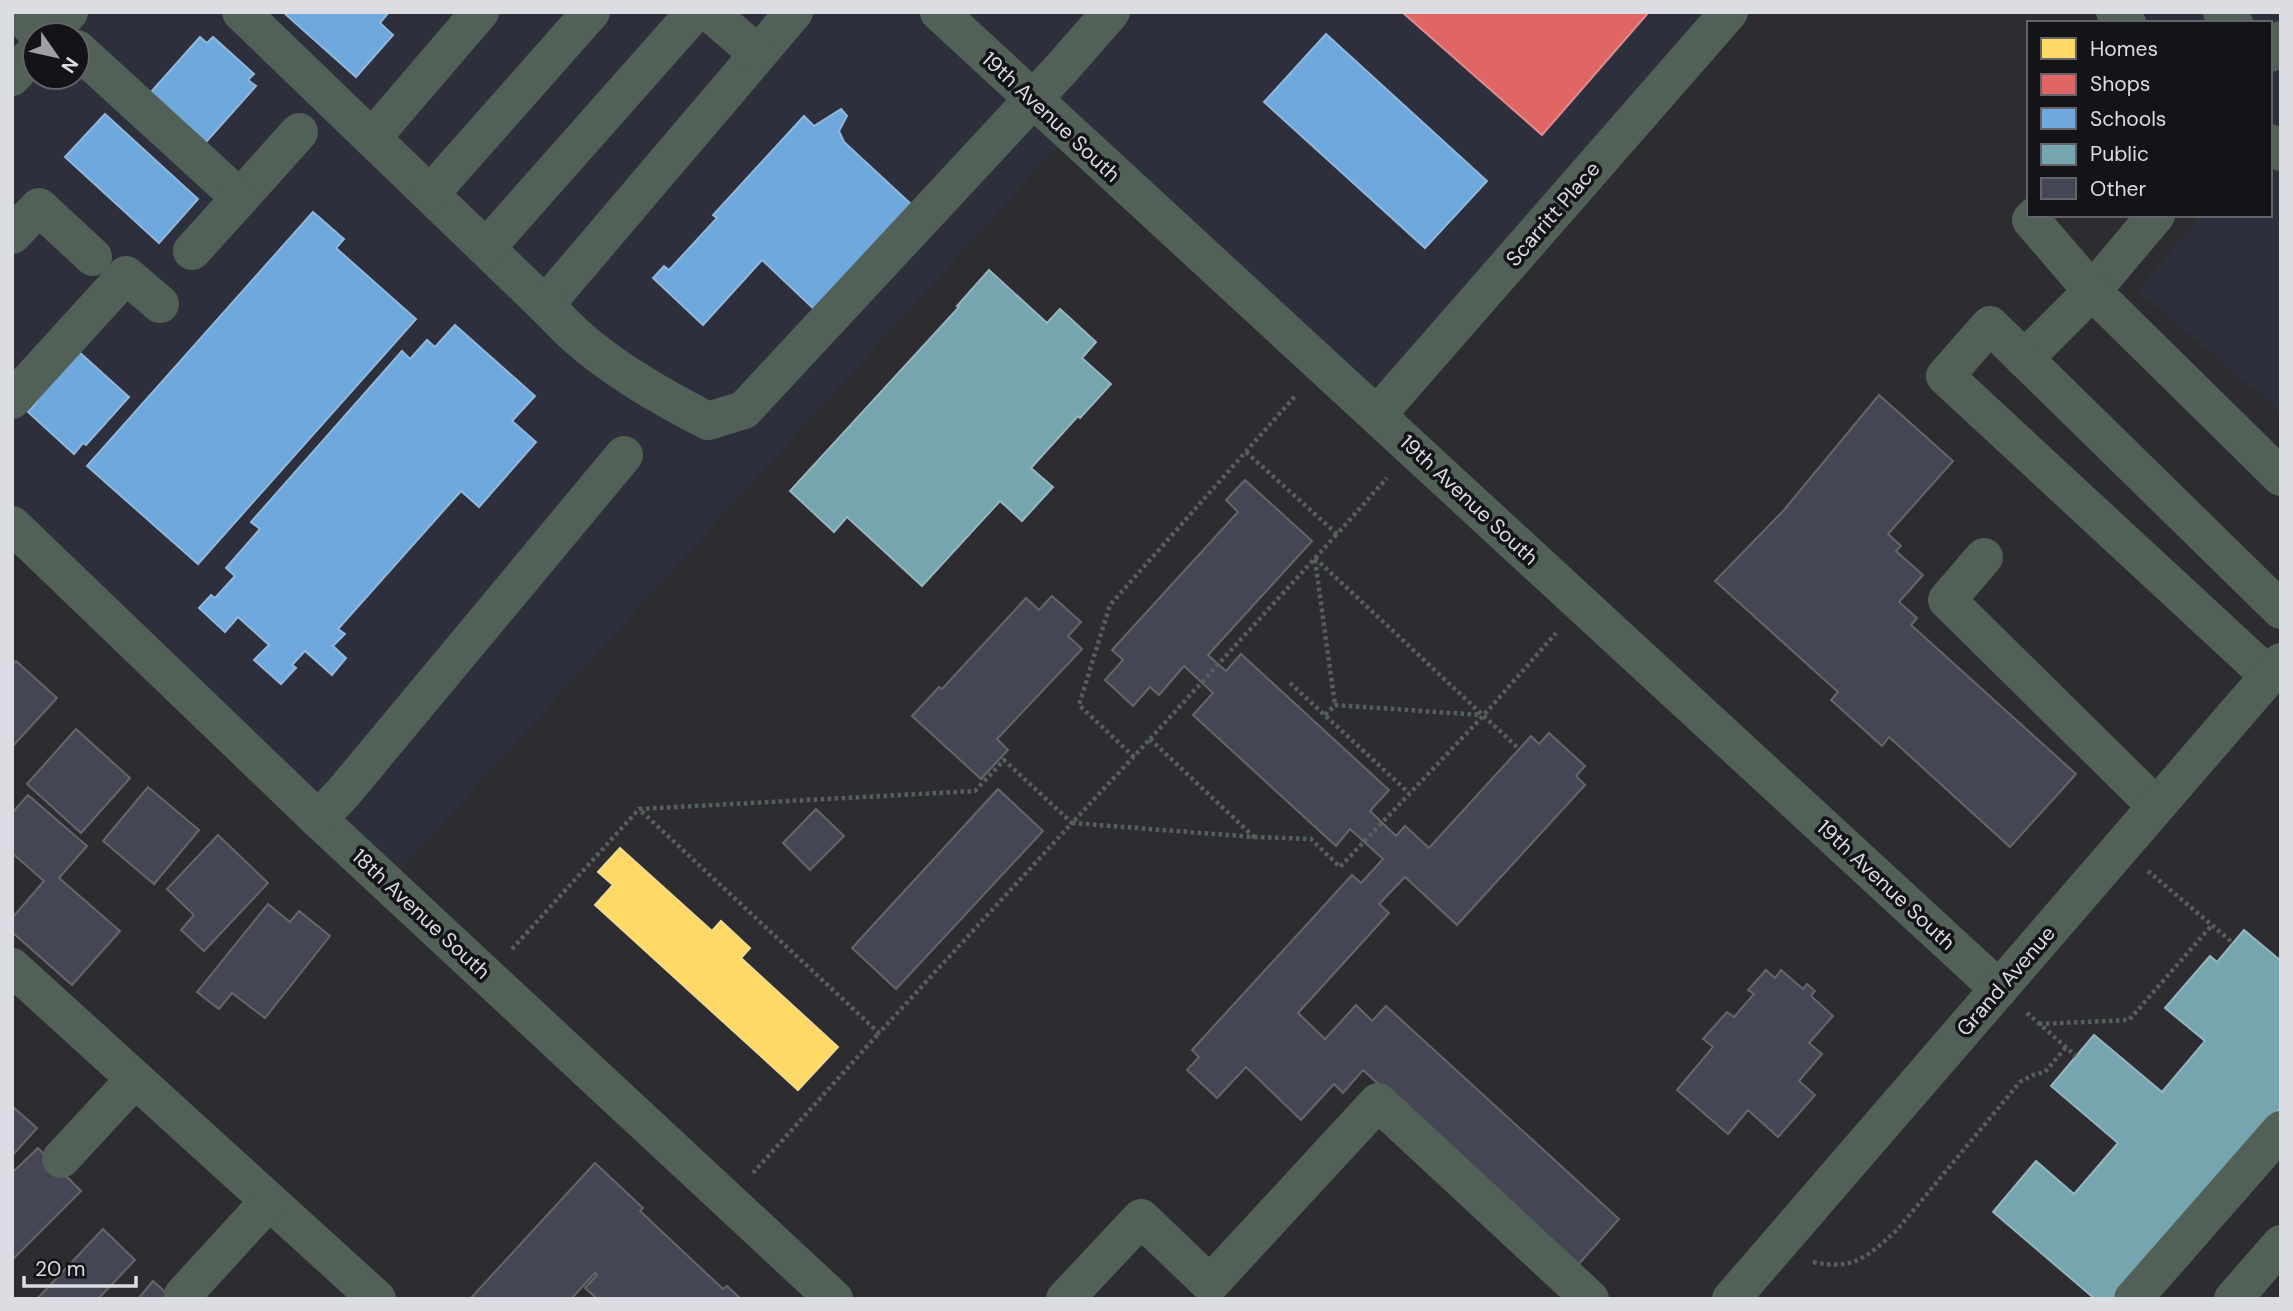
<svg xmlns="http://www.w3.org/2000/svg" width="2293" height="1311" viewBox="0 0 2293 1311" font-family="'DM Sans',sans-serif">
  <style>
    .built { fill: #2d2f3d; fill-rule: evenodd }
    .homes { fill: #ffd966; stroke: #f4da8c; stroke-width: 2 }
    .shops { fill: #e06666; stroke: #df8a8c; stroke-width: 2 }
    .schools { fill: #6fa8dc; stroke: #90b8de; stroke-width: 2 }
    .public { fill: #76a5af; stroke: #95b6bf; stroke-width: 2 }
    .building { fill: #444555; stroke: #65656a; stroke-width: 2 }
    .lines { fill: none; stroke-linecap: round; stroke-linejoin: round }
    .path { stroke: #56605b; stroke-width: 4.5; stroke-dasharray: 3.5 3.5; stroke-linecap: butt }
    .minor { stroke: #526157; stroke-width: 38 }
    .labels { text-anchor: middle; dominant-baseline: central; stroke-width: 7; stroke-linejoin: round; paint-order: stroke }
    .street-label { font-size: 21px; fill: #dcdde3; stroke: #131318 }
  </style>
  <rect width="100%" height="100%" fill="#2c2c31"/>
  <!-- built -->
  <g class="built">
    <path d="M12,12H1721L1377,415L1069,134L388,884L12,525ZM35,35H77V77H35Z"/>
    <polygon points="2115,12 2281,12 2281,412 2137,291 2202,215 2270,215 2270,23 2127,23"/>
  </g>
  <!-- homes -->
  <polygon class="homes" points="620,848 712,931 721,921 750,948 741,958 838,1047 798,1090 595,905 613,885 598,872"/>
  <!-- shops -->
  <polygon class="shops" points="1402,12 1649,12 1542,135"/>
  <!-- schools -->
  <g class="schools">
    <polygon points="283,12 389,12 380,23 393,35 356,77"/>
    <polygon points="1326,34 1487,181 1425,248 1264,102"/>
    <polygon points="200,37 207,43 213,37 254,74 248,80 256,86 206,142 151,92"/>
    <polygon points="841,109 847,116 839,131 844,142 911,204 815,310 762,260 703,325 653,278 664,266 669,270 717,218 713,215 804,116 814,126"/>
    <polygon points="105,114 198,199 159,243 65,157"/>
    <polygon points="313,212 344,239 336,248 416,319 198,564 87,466"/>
    <polygon points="455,325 535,396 512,421 536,442 479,507 461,491 338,629 345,634 333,646 346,658 332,675 305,651 292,665 296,668 281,684 254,660 269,645 238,617 225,632 199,608 211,595 215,598 235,576 226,568 260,529 251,522 402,351 410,359 427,340 435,347"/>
    <polygon points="78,351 129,397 86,445 83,443 74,454 28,412 37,402 34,399"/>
  </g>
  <!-- public -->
  <g class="public">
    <polygon points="989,270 1047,323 1060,309 1096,342 1082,358 1111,384 1080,418 1078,416 1031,468 1053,487 1022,521 1000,501 922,586 847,517 834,532 790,491 959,307 957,306"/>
    <polygon points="2244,930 2281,961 2281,1107 2117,1299 2095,1299 1993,1212 2036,1161 2074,1194 2118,1143 2051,1086 2094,1035 2162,1092 2205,1041 2165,1008 2210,956 2217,962"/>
  </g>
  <!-- building -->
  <g class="building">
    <polygon points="1879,395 1953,461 1888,534 1901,546 1896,551 1923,575 1899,602 1917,618 1911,625 2076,774 2010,847 1889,737 1882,746 1831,700 1838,692 1715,581 1784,510"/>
    <polygon points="1245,480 1312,541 1208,655 1226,671 1241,654 1389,790 1370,811 1396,836 1405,826 1429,848 1531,736 1539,744 1549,733 1585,766 1576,776 1585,785 1457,925 1405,877 1379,904 1389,913 1298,1013 1325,1039 1356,1005 1372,1021 1386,1006 1619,1219 1577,1266 1363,1070 1343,1093 1334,1084 1301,1120 1246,1067 1217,1098 1187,1070 1199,1057 1192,1050 1352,875 1361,883 1383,859 1350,829 1336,846 1193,715 1213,693 1184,666 1159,695 1150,687 1133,706 1105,680 1123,660 1112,650 1238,512 1226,500"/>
    <polygon points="1052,596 1081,622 1068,636 1082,649 997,739 1008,750 981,779 912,716 939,687 942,689 1026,598 1039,610"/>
    <polygon points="16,661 57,698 12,747 12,665"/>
    <polygon points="76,729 130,778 81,833 27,784"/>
    <polygon points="148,787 199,830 154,884 103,841"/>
    <polygon points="998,789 1043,831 896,989 852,948"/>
    <polygon points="28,795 87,846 59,878 120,931 72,985 12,932 12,918 44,881 12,853 12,813"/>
    <polygon points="816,809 844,836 810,870 783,843"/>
    <polygon points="218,835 268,883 204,951 181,930 194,915 167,889"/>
    <polygon points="268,904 290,922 299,911 330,936 265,1018 232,993 219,1009 197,992"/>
    <polygon points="1766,970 1775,978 1781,970 1803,989 1807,984 1815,991 1811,996 1833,1016 1809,1043 1822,1054 1799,1081 1815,1095 1778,1137 1748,1110 1728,1134 1677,1090 1713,1047 1703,1039 1727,1012 1734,1017 1754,994 1748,990"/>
    <polygon points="12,1106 37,1128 12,1156"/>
    <polygon points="38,1148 81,1191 12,1260 12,1173"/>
    <polygon points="595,1163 643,1208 640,1211 723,1289 727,1286 741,1299 597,1299 585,1288 597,1275 595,1273 571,1299 470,1299"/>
    <polygon points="103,1229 135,1260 98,1299 37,1299"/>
    <polygon points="153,1281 173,1299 138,1299"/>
  </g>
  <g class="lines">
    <!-- path -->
    <g class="path">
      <polyline points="1246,452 1337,534 1387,478"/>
      <polyline points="1315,558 1519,749"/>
      <polyline points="1315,560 1335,705"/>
      <polyline points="1290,683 1409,793"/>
      <polyline points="1325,715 1335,705 1481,715"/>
      <polygon points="1150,739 1254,837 1072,823"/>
      <polyline points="1150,739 1337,534"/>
      <polyline points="1134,757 1079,705 1110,605 1296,395"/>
      <polyline points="1254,837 1311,839 1340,867 1483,716 1556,633"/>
      <polyline points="2148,871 2233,943"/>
      <polyline points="512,949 639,809 975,791 1004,760 1072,823 879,1033 639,809"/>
      <polyline points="2027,1013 2076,1056"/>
      <polyline points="2039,1024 2129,1020 2212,925"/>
      <polyline points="753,1173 879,1033"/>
      <path d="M1813,1262C1854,1271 1868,1256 1897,1230L2020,1082L2033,1075L2045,1072L2066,1047"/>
    </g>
    <!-- minor -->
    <g class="minor">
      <polyline points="16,12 40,35"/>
      <polyline points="241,12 545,305 794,12"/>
      <polyline points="709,12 758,54"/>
      <polyline points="939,12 1999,989"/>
      <polyline points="2115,12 2127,23"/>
      <polyline points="2222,12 2234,23"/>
      <polyline points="50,35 69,12"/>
      <polyline points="77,49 240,198 299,132"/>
      <polyline points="2270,53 2281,40"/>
      <polyline points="12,77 35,52"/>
      <polyline points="372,138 480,12"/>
      <polyline points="2270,143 2281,152"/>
      <polyline points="431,193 591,12"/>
      <polyline points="2036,215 2031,220 2092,291 2156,215"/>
      <polyline points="12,235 39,207 93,257"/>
      <polyline points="487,247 695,12"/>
      <polyline points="192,251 240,198"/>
      <path d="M545,305C555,315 565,326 576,336C614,370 662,397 708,421L744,410L1061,69L1111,12"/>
      <polyline points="2024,359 2092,291 2281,477"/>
      <polyline points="12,400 126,275 160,304"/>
      <polyline points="1377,415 1729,12"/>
      <polyline points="12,525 318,819 834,1299"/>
      <polyline points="1984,557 1947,600 2156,806"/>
      <polyline points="2269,676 1945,376 1990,325 2281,610"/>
      <polyline points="318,819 343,793 624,455"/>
      <polyline points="12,967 377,1299"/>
      <polyline points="61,1159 135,1079"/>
      <polyline points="183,1295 269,1201"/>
      <polyline points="1065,1299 1141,1218 1210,1284 1378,1102 1590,1299"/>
      <polyline points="1731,1299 2281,662"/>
      <polyline points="2133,1299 2281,1130"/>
      <polyline points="2233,1299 2281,1244"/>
    </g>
  </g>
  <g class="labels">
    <!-- street labels -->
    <g class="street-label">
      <text transform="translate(1051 117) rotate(43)">19th Avenue South</text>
      <text transform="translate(1553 214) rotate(-49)">Scarritt Place</text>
      <text transform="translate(1469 500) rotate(43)">19th Avenue South</text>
      <text transform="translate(1886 885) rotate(43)">19th Avenue South</text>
      <text transform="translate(421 914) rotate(43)">18th Avenue South</text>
      <text transform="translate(2006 981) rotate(-49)">Grand Avenue</text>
    </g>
  </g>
  <!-- border -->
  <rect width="2293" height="1311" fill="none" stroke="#dcdde3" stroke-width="28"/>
  <!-- legend -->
  <rect x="2027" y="21" width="245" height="196" fill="#131318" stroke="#636469" stroke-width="2"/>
  <rect x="2041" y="38" width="35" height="21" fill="#ffd966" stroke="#636469" stroke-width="2"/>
  <text x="2090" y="56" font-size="21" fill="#dcdde3">Homes</text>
  <rect x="2041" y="74" width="35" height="21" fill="#e06666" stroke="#636469" stroke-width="2"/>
  <text x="2090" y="91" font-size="21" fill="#dcdde3">Shops</text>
  <rect x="2041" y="108" width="35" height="21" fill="#6fa8dc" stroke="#636469" stroke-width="2"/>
  <text x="2090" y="126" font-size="21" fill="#dcdde3">Schools</text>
  <rect x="2041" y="144" width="35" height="21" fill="#76a5af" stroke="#636469" stroke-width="2"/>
  <text x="2090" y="161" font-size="21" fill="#dcdde3">Public</text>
  <rect x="2041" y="178" width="35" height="21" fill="#444555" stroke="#636469" stroke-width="2"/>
  <text x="2090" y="196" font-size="21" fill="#dcdde3">Other</text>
  <!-- north arrow -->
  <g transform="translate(56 56) rotate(124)"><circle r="33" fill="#131318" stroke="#636469" stroke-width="2"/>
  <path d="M0-5L12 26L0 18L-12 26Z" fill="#9e9fa5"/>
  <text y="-10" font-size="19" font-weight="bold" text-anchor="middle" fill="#dcdde3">N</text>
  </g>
  <!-- scale -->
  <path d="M24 1276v10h112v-10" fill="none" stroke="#dcdde3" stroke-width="3.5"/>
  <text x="35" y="1276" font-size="21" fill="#dcdde3" stroke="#131318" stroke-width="5" paint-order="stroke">20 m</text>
</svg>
